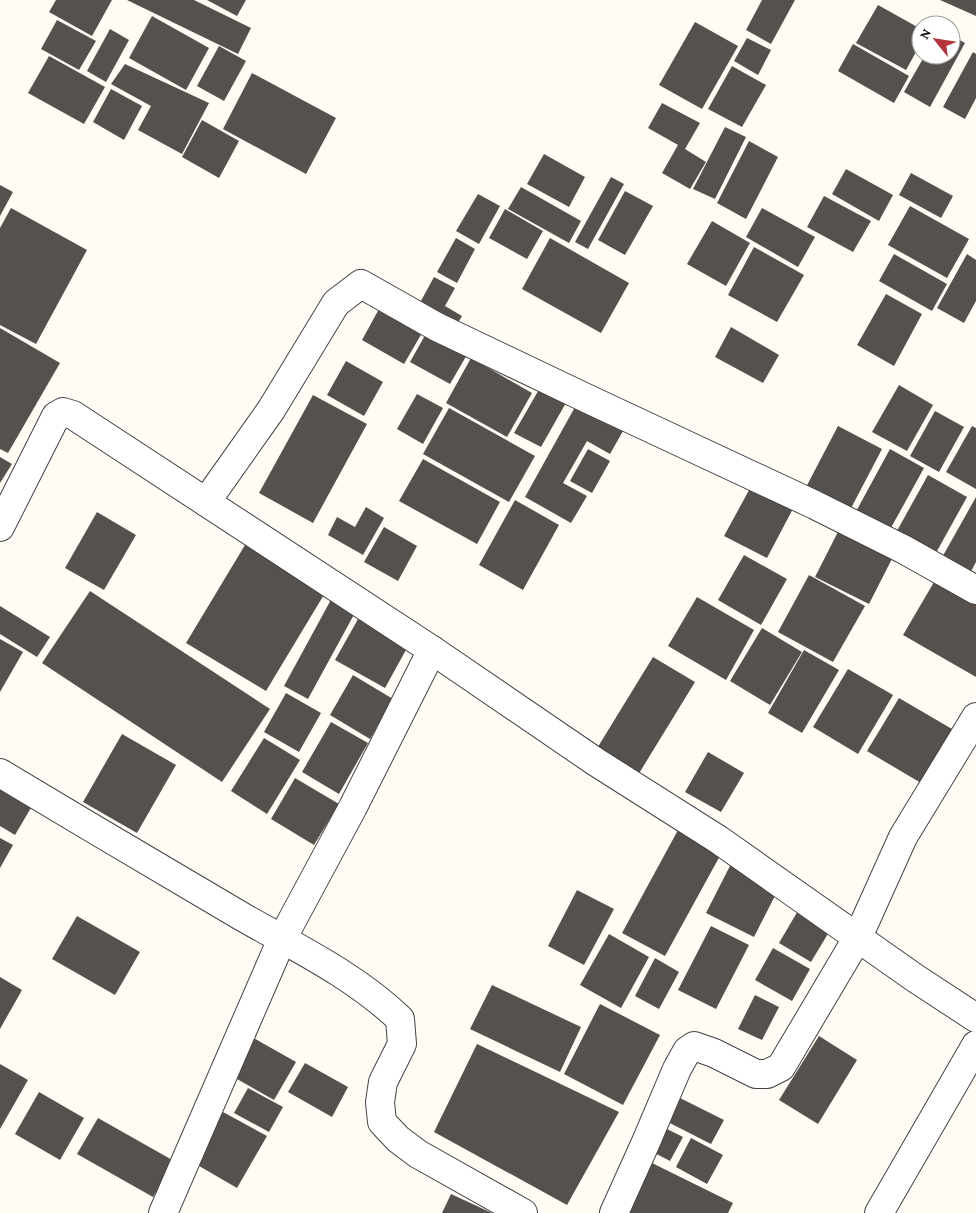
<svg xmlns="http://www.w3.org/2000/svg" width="976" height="1213" viewBox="0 0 976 1213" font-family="'Crimson Pro',serif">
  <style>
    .building { fill: #57514d }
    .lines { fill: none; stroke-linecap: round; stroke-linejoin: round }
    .minor-casing { stroke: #434343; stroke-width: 30 }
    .minor { stroke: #fff; stroke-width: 28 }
  </style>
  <rect width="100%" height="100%" fill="#fefcf4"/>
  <!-- building -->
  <g class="building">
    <polygon points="56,0 112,0 92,36 49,12"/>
    <polygon points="127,0 194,0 251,28 238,54"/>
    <polygon points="207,0 246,0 237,16"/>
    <polygon points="762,0 795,0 771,44 746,30"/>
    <polygon points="940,0 976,0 976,16"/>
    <polygon points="878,5 921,29 921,43 906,70 856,43"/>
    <polygon points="152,16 209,48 186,90 129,58"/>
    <polygon points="57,20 96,41 79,70 41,49"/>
    <polygon points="695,22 738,46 702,109 659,85"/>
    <polygon points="110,29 129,40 106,82 87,71"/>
    <polygon points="951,35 965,43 930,107 904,92 925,55 951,55"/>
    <polygon points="747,38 771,50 758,75 734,61"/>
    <polygon points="853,44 909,76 894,103 838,71"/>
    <polygon points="219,46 246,61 224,101 197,86"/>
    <polygon points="973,52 976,54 976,98 965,119 943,107"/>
    <polygon points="49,56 105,87 84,124 28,93"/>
    <polygon points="125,64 209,103 182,154 138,130 151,106 111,84"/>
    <polygon points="732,66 766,85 742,127 708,109"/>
    <polygon points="252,73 336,118 306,174 223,129"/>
    <polygon points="111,89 142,106 124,140 93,122"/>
    <polygon points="662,103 700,123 685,149 706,162 690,189 662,173 678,145 648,128"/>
    <polygon points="202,120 239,141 219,178 182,157"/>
    <polygon points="725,127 746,137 715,199 693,189"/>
    <polygon points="749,141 778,157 746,219 717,203"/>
    <polygon points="544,154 585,177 569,207 527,184"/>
    <polygon points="846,169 893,195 879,221 832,194"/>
    <polygon points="911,173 953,196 941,218 899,195"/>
    <polygon points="611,177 624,184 588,249 575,242"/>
    <polygon points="0,185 13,192 0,216"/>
    <polygon points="521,187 581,221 569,243 508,209"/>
    <polygon points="625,191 653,206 625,255 598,240"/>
    <polygon points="478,194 500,206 479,244 456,231"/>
    <polygon points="824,196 871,221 853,252 807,227"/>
    <polygon points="910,206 969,239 947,278 888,245"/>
    <polygon points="11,208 87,250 36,344 0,325 0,228"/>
    <polygon points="762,208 815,237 798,267 746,237"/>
    <polygon points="505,209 543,231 527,259 489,238"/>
    <polygon points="712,221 750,243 726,286 687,264"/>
    <polygon points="456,238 475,249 457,283 437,272"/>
    <polygon points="550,238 629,283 601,333 522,289"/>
    <polygon points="754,247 804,275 777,322 728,295"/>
    <polygon points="894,254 947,284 932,311 879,281"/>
    <polygon points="967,254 976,260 976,301 964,323 937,308"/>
    <polygon points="434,277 455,288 445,306 462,316 453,331 416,310"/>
    <polygon points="886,294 922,314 894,366 857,345"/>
    <polygon points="379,309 422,333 404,364 362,340"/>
    <polygon points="731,327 779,355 763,383 715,357"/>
    <polygon points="0,328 60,363 8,453 0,449"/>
    <polygon points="428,330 468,353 450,384 410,362"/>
    <polygon points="471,358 532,393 507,437 446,403"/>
    <polygon points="346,361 383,382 364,416 327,395"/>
    <polygon points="899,385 933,405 907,451 872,432"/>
    <polygon points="541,386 567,401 541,447 514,433"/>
    <polygon points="417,394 443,408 423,444 397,429"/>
    <polygon points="313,395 367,424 313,523 259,493"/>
    <polygon points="580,398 627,424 610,454 587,441 563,483 587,496 571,523 525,497"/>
    <polygon points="449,408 535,456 509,502 423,454"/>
    <polygon points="935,411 964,427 939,472 910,456"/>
    <polygon points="838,426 882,449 848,514 804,491"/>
    <polygon points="972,426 976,428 976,489 946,472"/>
    <polygon points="588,449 610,461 592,493 570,481"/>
    <polygon points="890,449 924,468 887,535 853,517"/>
    <polygon points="0,457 12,464 0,483"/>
    <polygon points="423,459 500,502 477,544 399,501"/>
    <polygon points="928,475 967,497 932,560 893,538"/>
    <polygon points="754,481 796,503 767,558 724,536"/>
    <polygon points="976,497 976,562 968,577 940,561"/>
    <polygon points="515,500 559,525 523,590 479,565"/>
    <polygon points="366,507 384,518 363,555 328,535 337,517 355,527"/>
    <polygon points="97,512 136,535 104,590 65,568"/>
    <polygon points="843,522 897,549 869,604 815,577"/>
    <polygon points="384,527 417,546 398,581 364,562"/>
    <polygon points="245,545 325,593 266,691 186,643"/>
    <polygon points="744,555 787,579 761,625 718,600"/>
    <polygon points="809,575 865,606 833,662 778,632"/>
    <polygon points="937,577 976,600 976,677 903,635"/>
    <polygon points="90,591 270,709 222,782 42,663"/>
    <polygon points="333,596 357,609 308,699 284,686"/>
    <polygon points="697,597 754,630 726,680 668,646"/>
    <polygon points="0,606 50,637 37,657 0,634"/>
    <polygon points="362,612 412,639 385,688 335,660"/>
    <polygon points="762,628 802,652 770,705 730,681"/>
    <polygon points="0,639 23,652 0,692"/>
    <polygon points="804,650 839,670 802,733 768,713"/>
    <polygon points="653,657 695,682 638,775 596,750"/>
    <polygon points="848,669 893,695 858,754 813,727"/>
    <polygon points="353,675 393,699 370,739 330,715"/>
    <polygon points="286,693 321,713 299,752 264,732"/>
    <polygon points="899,698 952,729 921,783 867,751"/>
    <polygon points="331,722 368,743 339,794 302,772"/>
    <polygon points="122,734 176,765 137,833 83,802"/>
    <polygon points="264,738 300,760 267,814 231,791"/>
    <polygon points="708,752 744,773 721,812 685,792"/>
    <polygon points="295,778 339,804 314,845 271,819"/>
    <polygon points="0,781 35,801 15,835 0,826"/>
    <polygon points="678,830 721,854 665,956 622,933"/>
    <polygon points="0,838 13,845 0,868"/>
    <polygon points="733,860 781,884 754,937 706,913"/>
    <polygon points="577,890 614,909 584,965 548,946"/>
    <polygon points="799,909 832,927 811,962 779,943"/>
    <polygon points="77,916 140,952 115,995 52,959"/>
    <polygon points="711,926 749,945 716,1009 678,990"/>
    <polygon points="609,934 649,957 621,1008 580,985"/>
    <polygon points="773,948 810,969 792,1001 755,980"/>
    <polygon points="655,958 679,972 659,1009 635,996"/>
    <polygon points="0,977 22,990 0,1029"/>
    <polygon points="492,985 581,1027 560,1072 470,1029"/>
    <polygon points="755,995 779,1007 762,1040 738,1029"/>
    <polygon points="600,1004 660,1035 623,1105 564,1074"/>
    <polygon points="819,1036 857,1060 818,1124 779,1100"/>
    <polygon points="252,1037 296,1062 274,1100 230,1075"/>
    <polygon points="477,1044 619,1112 567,1205 434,1132"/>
    <polygon points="305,1063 348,1087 332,1117 288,1092"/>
    <polygon points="0,1064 28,1080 0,1129"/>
    <polygon points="248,1088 283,1107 269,1132 234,1113"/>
    <polygon points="39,1092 84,1118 60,1160 15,1134"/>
    <polygon points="672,1094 724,1120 711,1144 660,1118"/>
    <polygon points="223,1112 267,1136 237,1188 194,1163"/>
    <polygon points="98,1118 174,1161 153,1197 77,1154"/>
    <polygon points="659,1125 683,1137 670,1161 647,1149"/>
    <polygon points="691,1138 723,1155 707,1184 676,1167"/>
    <polygon points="650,1162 733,1203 728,1213 625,1213"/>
    <polygon points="451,1194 492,1213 442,1213"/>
  </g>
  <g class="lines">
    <!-- minor casing -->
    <g class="minor-casing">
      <g id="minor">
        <polyline points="206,502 271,410 336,303 361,284 437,327 588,399 815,505 903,549 976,590"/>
        <polyline points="0,527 56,416 63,412 73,415 432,650 596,762 719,840 915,978 976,1018"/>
        <path d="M0,773C80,821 161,869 241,916C295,947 354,975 400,1019L402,1044L383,1082L380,1102L382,1122L398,1139L418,1154L523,1213"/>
        <polyline points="163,1213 282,939 353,807 432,650"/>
        <polyline points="614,1213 646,1142 677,1069 687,1051 694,1046 714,1053 756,1074 767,1074 781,1067 858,937 903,837 976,717"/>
        <polyline points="879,1213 976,1045"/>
      </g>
    </g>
    <!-- minor -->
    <use href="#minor" class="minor"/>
  </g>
  <!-- north arrow -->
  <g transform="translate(936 40) rotate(300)"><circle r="24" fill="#ffffff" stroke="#9f9f9f"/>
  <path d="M0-4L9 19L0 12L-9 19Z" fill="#b2353b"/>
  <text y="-8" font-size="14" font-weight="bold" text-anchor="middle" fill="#101010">N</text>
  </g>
</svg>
